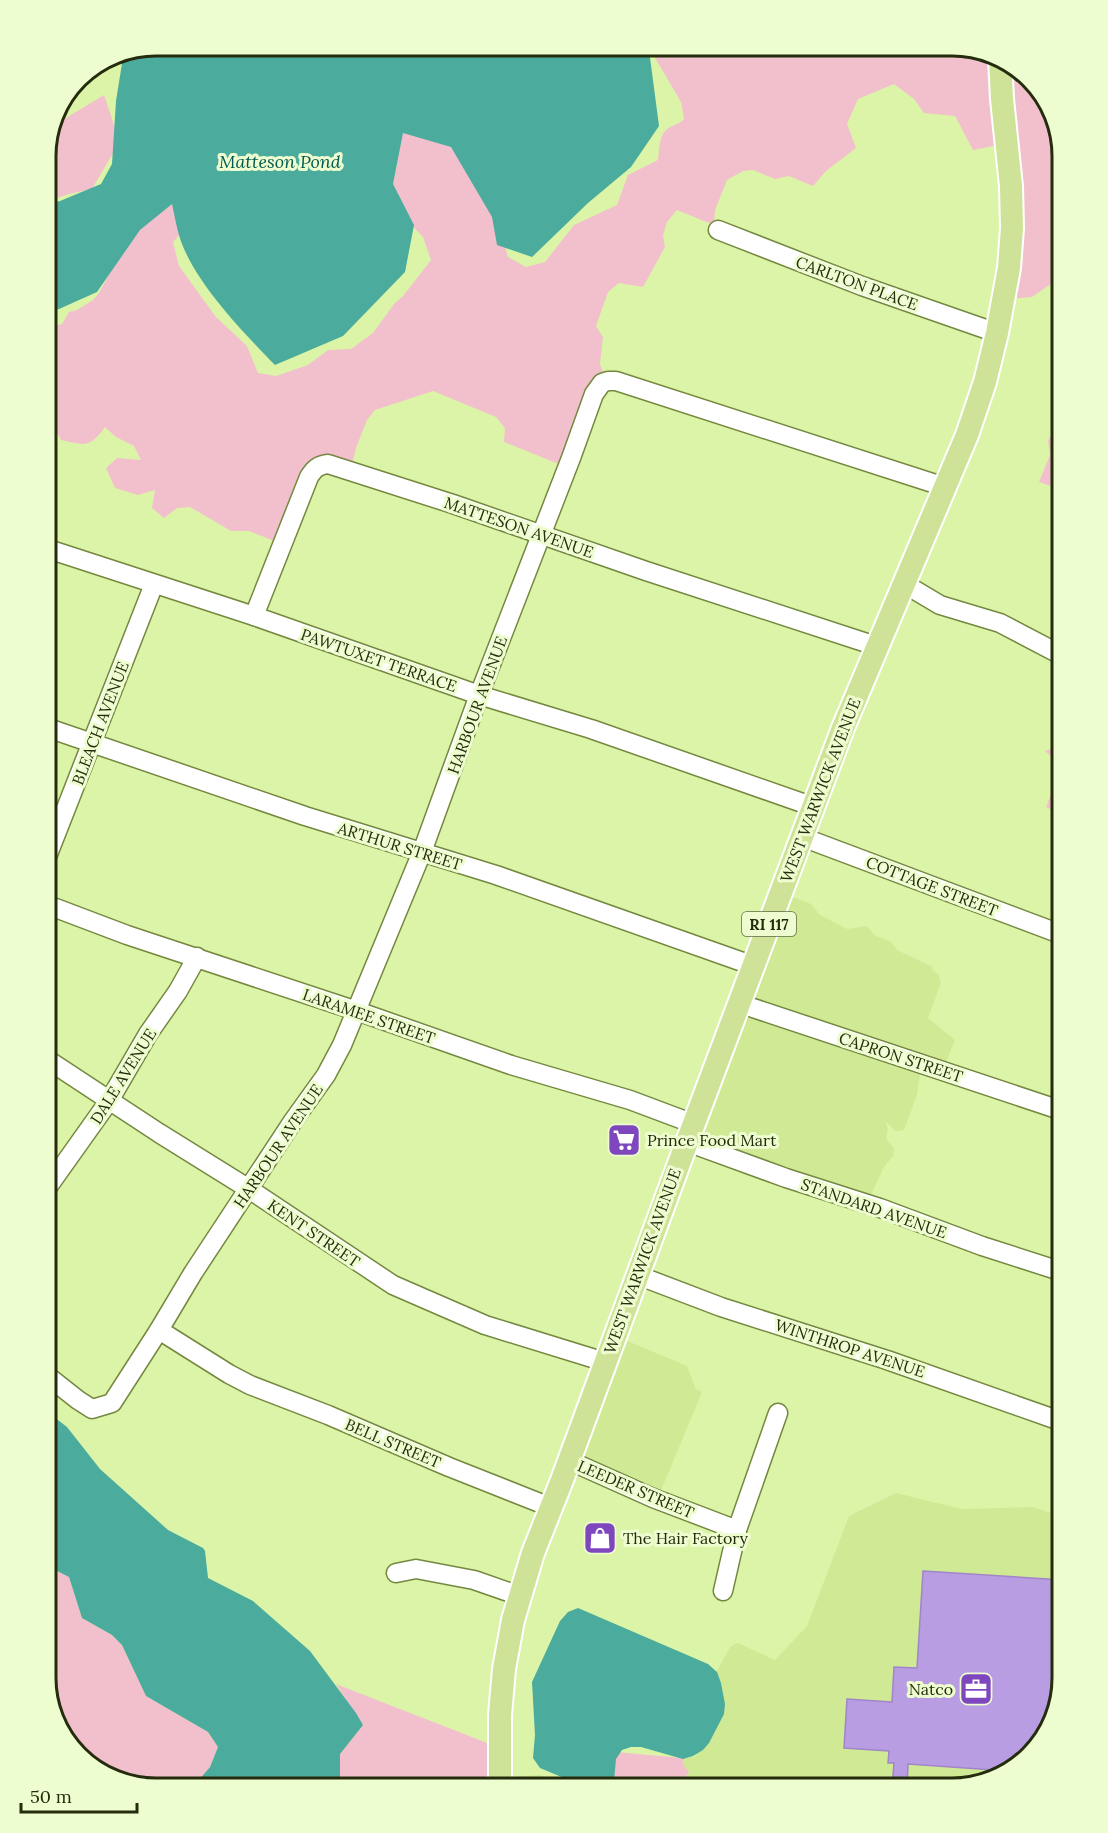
<svg xmlns="http://www.w3.org/2000/svg" width="1108" height="1833" viewBox="0 0 1108 1833" font-family="Lora,serif">
  <style>
    .built { fill: #d0e995 }
    .green { fill: #f2c0cc }
    .water { fill: #4bab9d }
    .building { fill: #b99de2; stroke: #a185c9; stroke-width: 1.5 }
    .lines { fill: none; stroke-linecap: round; stroke-linejoin: round }
    .minor-casing { stroke: #74883f; stroke-width: 21 }
    .major-casing { stroke: #fff; stroke-width: 26 }
    .path { stroke: #7e8e58; stroke-width: 3; stroke-dasharray: 4.5 3; stroke-linecap: butt }
    .minor { stroke: #fff; stroke-width: 18 }
    .major { stroke: #cfe398; stroke-width: 22 }
    .labels { text-anchor: middle; dominant-baseline: central; stroke-width: 6; stroke-linejoin: round; paint-order: stroke }
    .shield { fill: #eefdd0; stroke: #616b48; stroke-width: 1.5 }
    .shield-label { font-size: 15px; font-weight: bold; fill: #242c0d }
    .street-label { font-size: 16px; fill: #242c0d; stroke: #eefdd0 }
    .poi-label { font-size: 16px; fill: #242c0d; stroke: #eefdd0; text-anchor: start }
    .water-label { font-size: 18px; font-style: italic; fill: #025950; stroke: #eefdd0 }
    .rim { fill: none; stroke: #242c0d; stroke-width: 3 }
  </style>
  <rect width="100%" height="100%" fill="#dcf4a7"/>
  <!-- built -->
  <g class="built">
    <polygon points="783,893 811,904 820,915 847,929 867,926 874,935 891,942 897,950 933,967 932,970 938,974 941,983 928,1018 955,1040 943,1070 921,1066 917,1095 904,1130 896,1131 885,1121 888,1129 886,1139 894,1148 893,1156 884,1167 867,1204 691,1144"/>
    <polygon points="618,1337 687,1366 696,1389 702,1392 657,1500 590,1473 574,1447"/>
    <polygon points="896,1493 962,1509 1033,1507 1063,1517 1063,1678 1045,1739 1001,1777 953,1788 680,1788 681,1784 688,1772 683,1765 683,1758 695,1757 700,1749 716,1673 730,1647 738,1643 775,1660 807,1626 849,1516"/>
    <polygon points="539,1775 599,1788 427,1788 431,1782 437,1778 462,1787 502,1778"/>
  </g>
  <!-- green -->
  <g class="green">
    <path d="M649,45H960L1014,64L1052,107L1063,155V279H1058L1032,297L1005,299L1004,144L973,150L955,116L924,113L914,99L894,84L858,99L847,124L856,148L826,171L813,186L789,176L775,179L753,170L743,171L727,180L715,210L714,222L709,223L677,210L667,222L663,235L665,247L643,287L619,283L608,292L596,326L603,337L600,364L606,381L566,467L504,442L505,428L496,417L433,391L375,410L367,420L356,448L351,470L318,469L282,544L249,531H231L190,507L177,508L164,518L152,508L155,490L138,495L115,488L106,468L117,458L141,460L134,446L116,437L105,427C89,449 85,445 61,440L54,426L45,423V328L62,324L69,312L77,310L93,300L99,293L119,255L147,208L181,200L187,227L173,242L179,266L216,317L247,346L258,373L276,376L308,365L328,350L351,349L373,333L394,304L403,296L431,260L423,237L397,210L392,185L397,165L394,146L372,116L446,128L499,226L508,257L526,267L545,262L574,225L617,205L628,175L658,160C659,151 659,136 666,130C671,125 679,125 684,119L681,102L651,51Z"/>
    <polygon points="104,95 116,131 116,148 92,189 69,194 45,202 45,148 56,124"/>
    <polygon points="1055,431 1063,433 1063,490 1039,482 1050,455 1048,440"/>
    <polygon points="1063,745 1063,815 1046,807 1059,775 1057,761 1045,751"/>
    <polygon points="45,1565 69,1577 82,1618 112,1635 122,1645 146,1696 208,1732 218,1747 210,1767 192,1788 148,1788 94,1770 56,1726 45,1678"/>
    <polygon points="336,1684 500,1748 498,1785 462,1787 437,1778 431,1782 427,1788 340,1788 340,1754 362,1725"/>
    <polygon points="616,1752 683,1758 683,1765 689,1772 681,1784 680,1788 600,1788 590,1785"/>
  </g>
  <!-- water -->
  <g class="water">
    <path d="M155,45H645L649,50L659,126L631,167L588,203L532,257L497,245L492,217L451,147L403,133L393,184L414,225L405,272L343,336L275,365C243,332 199,287 182,244C177,231 175,217 172,204L140,230L97,292L59,309L45,311V204L60,201L101,184L112,164L116,101L124,51Z"/>
    <polygon points="45,1410 67,1427 100,1469 168,1530 203,1548 205,1551 208,1578 253,1601 310,1651 356,1713 363,1725 340,1754 340,1788 192,1788 210,1767 218,1747 208,1732 146,1696 122,1645 112,1635 82,1618 69,1577 45,1565"/>
    <polygon points="578,1608 708,1664 717,1672 721,1683 725,1704 724,1714 709,1743 703,1750 693,1756 683,1759 641,1747 631,1747 622,1750 616,1759 614,1781 605,1785 585,1785 576,1783 540,1768 533,1758 535,1735 532,1682 560,1621 568,1612"/>
  </g>
  <!-- building -->
  <polygon class="building" points="923,1571 1063,1580 1063,1678 1045,1739 1008,1771 908,1764 907,1788 892,1788 894,1763 888,1763 889,1751 844,1748 847,1699 892,1702 894,1667 917,1668"/>
  <g class="lines">
    <!-- minor casing -->
    <g class="minor-casing">
      <g id="minor">
        <polyline points="718,230 862,286 997,333"/>
        <polyline points="45,548 254,616 479,695 591,729 814,807"/>
        <polyline points="903,583 940,605 1000,623 1063,656"/>
        <path d="M254,616L309,477C314,469 318,465 328,464L453,504L646,571L876,646"/>
        <polyline points="45,727 305,816 496,875 754,966"/>
        <polyline points="802,837 1063,935"/>
        <polyline points="45,862 154,584"/>
        <polyline points="45,904 127,935 357,1011 511,1065 630,1100 694,1124"/>
        <polyline points="738,1003 1063,1111"/>
        <polyline points="45,1058 159,1133 249,1189 393,1285 485,1325 605,1362"/>
        <polyline points="687,1142 786,1178 880,1208 982,1246 1063,1272"/>
        <polyline points="45,1191 109,1101 148,1034 178,991 197,957"/>
        <polyline points="637,1275 721,1307 887,1360 1063,1422"/>
        <polyline points="159,1330 229,1374 250,1385 328,1415 449,1467 550,1507"/>
        <polyline points="45,1374 78,1400 92,1409 112,1403 159,1330 193,1273 293,1121 326,1075 342,1045 422,852 479,695 571,458 594,394 602,383 608,381 616,381 945,487"/>
        <polyline points="568,1460 653,1498 737,1530 778,1413"/>
        <polyline points="396,1573 416,1569 474,1580 520,1596"/>
        <polyline points="723,1591 737,1530"/>
      </g>
    </g>
    <!-- major casing -->
    <g class="major-casing">
      <polyline id="major" points="500,1788 500,1715 504,1669 513,1620 533,1553 562,1480 687,1142 843,728 967,435 985,382 997,333 1009,268 1012,228 1011,186 1002,99 1000,59"/>
    </g>
    <!-- path -->
    <polyline class="path" points="1056,125 1063,181"/>
    <!-- minor -->
    <use href="#minor" class="minor"/>
    <!-- major -->
    <use href="#major" class="major"/>
  </g>
  <!-- icons -->
  <defs>
    <g id="supermarket-square" transform="scale(1.725)"><rect x="-9" y="-9" width="18" height="18" rx="4" fill="#7f47be" stroke="#eefdd0"/><path d="M-6-5.5h2.5l.6 2H6L4.5 2H-2.5L-4.4-4H-6ZM-1.5 3.2a1.3 1.3 0 1 0 .1 0ZM3 3.2a1.3 1.3 0 1 0 .1 0Z" fill="#fff"/></g>
    <g id="shop-square" transform="scale(1.725)"><rect x="-9" y="-9" width="18" height="18" rx="4" fill="#7f47be" stroke="#eefdd0"/><path d="M-5-2.5h2.3a2.7 3.5 0 0 1 5.4 0H5L5.5 6h-11ZM-1.5-2.5h3a1.5 2.3 0 0 0-3 0Z" fill="#fff"/></g>
    <g id="office-square" transform="scale(1.725)"><rect x="-9" y="-9" width="18" height="18" rx="4" fill="#7f47be" stroke="#eefdd0"/><path d="M-6-3h4V-5.5h4V-3h4V5H-6ZM-1-4.5V-3h2v-1.5ZM-6 0V1H6V0Z" fill="#fff"/></g>
  </defs>
  <g fill-rule="evenodd">
    <use href="#supermarket-square" x="624" y="1140"/>
    <use href="#shop-square" x="600" y="1538"/>
    <use href="#office-square" x="976" y="1689"/>
  </g>
  <g class="labels">
    <!-- shield labels -->
    <rect class="shield" x="742" y="912" width="54" height="24" rx="4.5"/>
    <g class="shield-label">
      <text x="769" y="924">RI 117</text>
    </g>
    <!-- street labels -->
    <g class="street-label">
      <text transform="translate(857 283) rotate(20)">CARLTON PLACE</text>
      <text transform="translate(519 527) rotate(19)">MATTESON AVENUE</text>
      <text transform="translate(379 660) rotate(19)">PAWTUXET TERRACE</text>
      <text transform="translate(477 705) rotate(-70)">HARBOUR AVENUE</text>
      <text transform="translate(100 723) rotate(-69)">BLEACH AVENUE</text>
      <text transform="translate(820 790) rotate(-69)">WEST WARWICK AVENUE</text>
      <text transform="translate(400 846) rotate(17)">ARTHUR STREET</text>
      <text transform="translate(932 886) rotate(21)">COTTAGE STREET</text>
      <text transform="translate(369 1016) rotate(19)">LARAMEE STREET</text>
      <text transform="translate(901 1057) rotate(18)">CAPRON STREET</text>
      <text transform="translate(123 1076) rotate(-58)">DALE AVENUE</text>
      <text transform="translate(278 1146) rotate(-56)">HARBOUR AVENUE</text>
      <text transform="translate(874 1208) rotate(19)">STANDARD AVENUE</text>
      <text transform="translate(314 1233) rotate(34)">KENT STREET</text>
      <text transform="translate(642 1261) rotate(-70)">WEST WARWICK AVENUE</text>
      <text transform="translate(850 1348) rotate(18)">WINTHROP AVENUE</text>
      <text transform="translate(393 1443) rotate(23)">BELL STREET</text>
      <text transform="translate(636 1489) rotate(23)">LEEDER STREET</text>
    </g>
    <!-- poi labels -->
    <g class="poi-label">
      <text x="647" y="1140">Prince Food Mart</text>
      <text x="623" y="1538">The Hair Factory</text>
      <text x="953" y="1689" text-anchor="end">Natco</text>
    </g>
    <!-- water labels -->
    <g class="water-label">
      <text x="280" y="161">Matteson Pond</text>
    </g>
  </g>
  <!-- crop -->
  <path d="M0 0H1108V1833H0ZM156 56H952A100 100 0 0 1 1052 156V1678A100 100 0 0 1 952 1778H156A100 100 0 0 1 56 1678V156A100 100 0 0 1 156 56Z" fill="#eefdd0" fill-rule="evenodd"/>
  <path class="rim" d="M156 56H952A100 100 0 0 1 1052 156V1678A100 100 0 0 1 952 1778H156A100 100 0 0 1 56 1678V156A100 100 0 0 1 156 56Z"/>
  <!-- scale -->
  <path d="M21 1803v9h116v-9" fill="none" stroke="#242c0d" stroke-width="3"/>
  <text x="30" y="1803" font-size="18" fill="#242c0d" stroke="#eefdd0" stroke-width="4.5" paint-order="stroke">50 m</text>
</svg>
